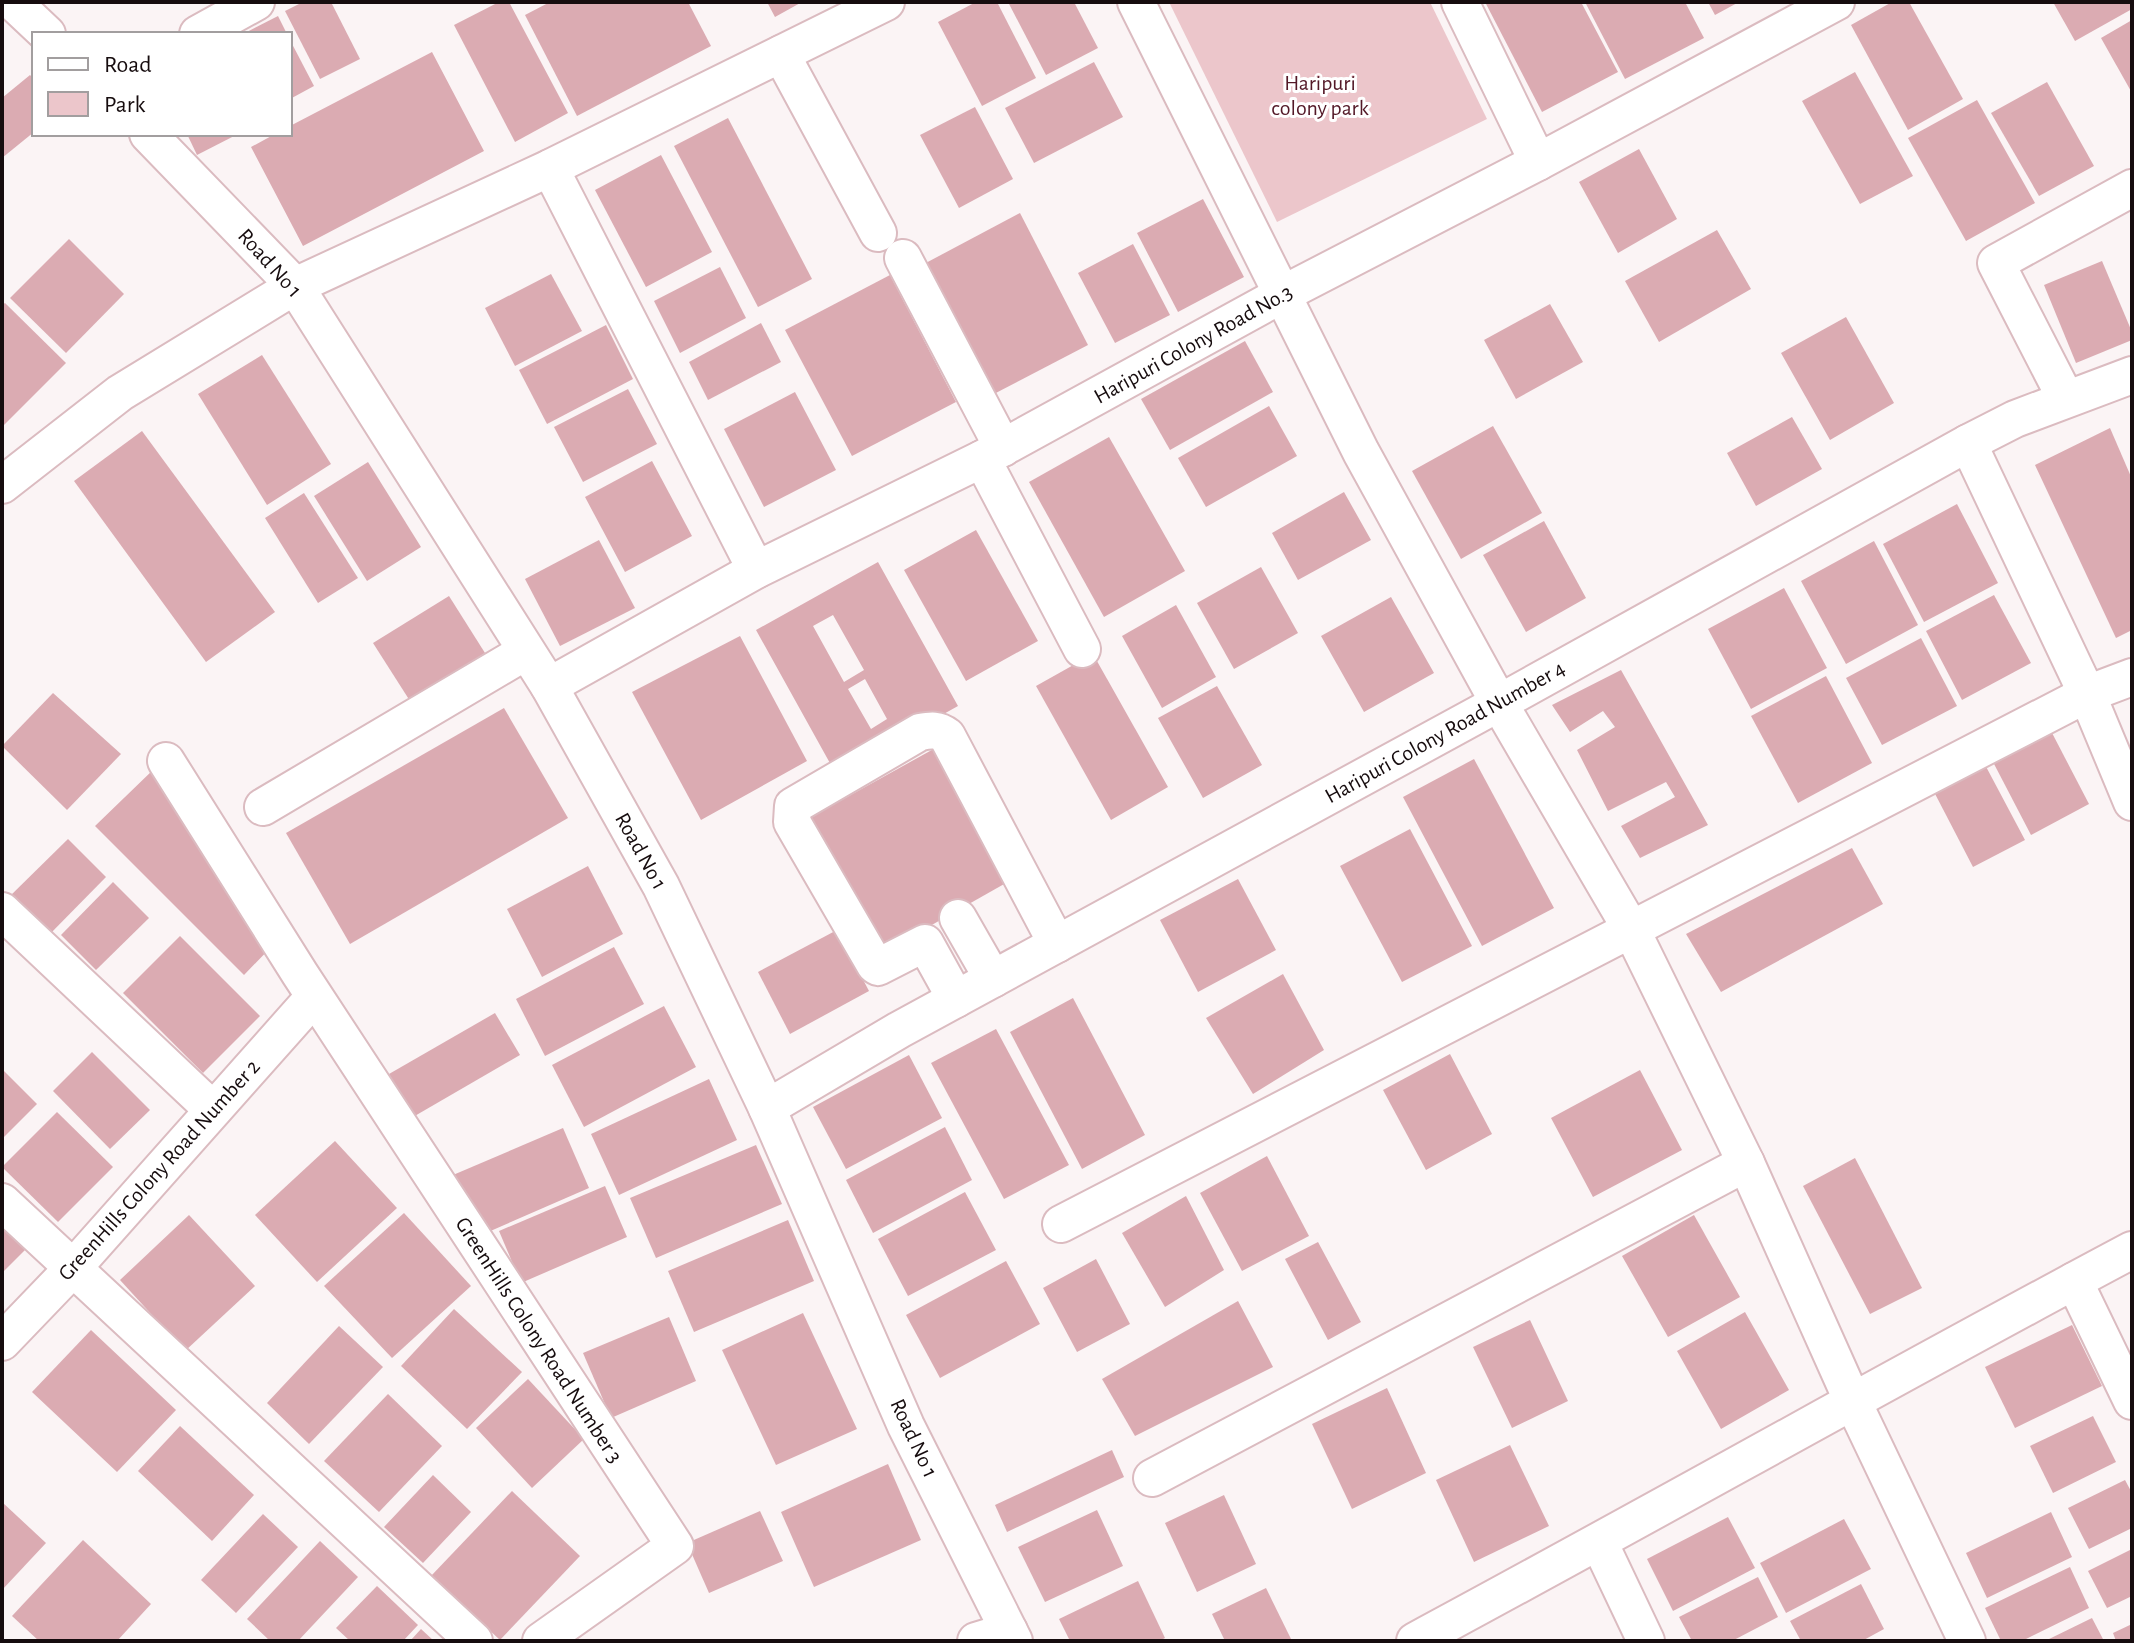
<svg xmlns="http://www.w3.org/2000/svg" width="2134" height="1643" viewBox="0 0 2134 1643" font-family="'Alegreya Sans',sans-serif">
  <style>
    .green { fill: #ecc6cb }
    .building { fill: #dbabb2; fill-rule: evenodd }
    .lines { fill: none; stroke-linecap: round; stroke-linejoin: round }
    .minor-casing { stroke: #dbbbc0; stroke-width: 40 }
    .minor { stroke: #fff; stroke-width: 36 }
    .labels { text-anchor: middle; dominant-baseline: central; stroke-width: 6; stroke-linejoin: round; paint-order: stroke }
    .park-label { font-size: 22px; fill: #531827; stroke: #fff }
    .street-label { font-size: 22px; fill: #160c0e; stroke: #fff }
  </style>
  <rect width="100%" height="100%" fill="#fbf4f5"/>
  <!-- green -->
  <polygon class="green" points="1169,2 1430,2 1487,119 1277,222"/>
  <!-- building -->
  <g class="building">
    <polygon points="303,2 331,2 360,59 320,79 285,11"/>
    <polygon points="499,2 509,2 568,113 515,142 454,25"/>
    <polygon points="550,2 688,2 711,46 577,116 525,15"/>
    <polygon points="767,2 802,2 775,17"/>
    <polygon points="976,2 997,2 1036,78 982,106 938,22"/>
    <polygon points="1008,2 1074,2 1098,48 1046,75"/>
    <polygon points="1485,2 1581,2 1618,72 1542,112"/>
    <polygon points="1585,2 1685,2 1704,38 1625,79"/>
    <polygon points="1708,2 1739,2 1715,15"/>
    <polygon points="1892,2 1909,2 1963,99 1908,130 1851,25"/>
    <polygon points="2053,2 2132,2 2132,9 2075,41"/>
    <polygon points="278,16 287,34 243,34"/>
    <polygon points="2132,20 2132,93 2101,38"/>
    <polygon points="290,40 314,86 290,99"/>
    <polygon points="432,52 484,151 303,246 251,147 275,134 290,134 290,126"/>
    <polygon points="1094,62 1123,117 1034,163 1005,108"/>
    <polygon points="1855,72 1913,176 1860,204 1802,101"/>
    <polygon points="30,75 34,79 34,132 2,158 2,98"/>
    <polygon points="2047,82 2094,166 2039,196 1991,113"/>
    <polygon points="1977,100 2035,203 1966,241 1908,138"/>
    <polygon points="975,107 1013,179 959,208 920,135"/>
    <polygon points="728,118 812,279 758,307 674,146"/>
    <polygon points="187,134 238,134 197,155"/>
    <polygon points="1639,149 1677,219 1618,253 1579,182"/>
    <polygon points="661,155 712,252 646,287 595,190"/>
    <polygon points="1203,199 1244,277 1178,312 1137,233"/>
    <polygon points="1020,213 1088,345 990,396 922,265"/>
    <polygon points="1717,230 1751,289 1659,342 1625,281"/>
    <polygon points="69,239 124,294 66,353 10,298"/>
    <polygon points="1133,244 1170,315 1115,343 1078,273"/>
    <polygon points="2102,261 2132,332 2132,340 2076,363 2044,285"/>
    <polygon points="720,267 746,318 680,353 654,301"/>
    <polygon points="551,274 582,331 515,366 485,308"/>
    <polygon points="890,275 956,402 852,456 785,330"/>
    <polygon points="5,303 66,363 2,427 2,305"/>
    <polygon points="1550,304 1583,362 1516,399 1484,340"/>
    <polygon points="1846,317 1894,403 1830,440 1781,353"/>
    <polygon points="761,323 781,362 708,400 689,362"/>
    <polygon points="606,325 633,379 547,424 519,370"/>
    <polygon points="1245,341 1273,392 1170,450 1141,399"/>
    <polygon points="262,355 331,464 267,505 198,394"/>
    <polygon points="628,389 657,444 583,482 554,427"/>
    <polygon points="795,392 836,470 764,507 724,429"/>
    <polygon points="1269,406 1297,456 1206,507 1178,458"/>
    <polygon points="1792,417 1822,469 1756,506 1727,453"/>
    <polygon points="1493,426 1542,513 1461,559 1412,471"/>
    <polygon points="2110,428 2132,479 2132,630 2116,638 2035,465"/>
    <polygon points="142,431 275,612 206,662 74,481"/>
    <polygon points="1109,437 1185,571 1104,617 1029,482"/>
    <polygon points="652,461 692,536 625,572 585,497"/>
    <polygon points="368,462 421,547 367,581 314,496"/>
    <polygon points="1344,492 1371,540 1298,580 1272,533"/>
    <polygon points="304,493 358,578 318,603 265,518"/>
    <polygon points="1957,504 1998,583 1924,622 1883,544"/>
    <polygon points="1544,521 1586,598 1526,632 1483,555"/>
    <polygon points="976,530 1038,641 966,681 904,570"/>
    <polygon points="599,540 635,608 560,646 525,579"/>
    <polygon points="1874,541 1918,625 1846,664 1801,581"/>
    <path d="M878,562L958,706L836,774L756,630ZM833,615L864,670L844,682L813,626ZM865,679L887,719L871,729L848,689Z"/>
    <polygon points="1261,567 1298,633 1234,669 1197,603"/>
    <polygon points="1784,588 1827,668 1751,709 1708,629"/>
    <polygon points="1994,595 2031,663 1962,700 1926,631"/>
    <polygon points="449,596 485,653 410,701 373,643"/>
    <polygon points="1391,597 1434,673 1364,712 1321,636"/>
    <polygon points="1176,605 1216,677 1162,708 1122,636"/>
    <polygon points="740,636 807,761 701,820 632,692"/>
    <polygon points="1921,638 1957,706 1882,745 1846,678"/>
    <polygon points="1093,654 1168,787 1111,820 1036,686"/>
    <polygon points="1621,670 1708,825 1640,858 1621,826 1675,797 1666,782 1608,811 1577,750 1615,727 1603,711 1570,732 1552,705"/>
    <polygon points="1826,676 1872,763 1798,803 1751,716"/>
    <polygon points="1217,686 1262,765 1203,798 1158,718"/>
    <polygon points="53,693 121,754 67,810 2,746"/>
    <polygon points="504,708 568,818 350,944 286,833"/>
    <polygon points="2051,731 2089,804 2031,835 1993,762"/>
    <polygon points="939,746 1013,879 884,952 811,817"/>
    <polygon points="1474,759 1554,908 1482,946 1403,797"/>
    <polygon points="1983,761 2025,840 1973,867 1932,788"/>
    <polygon points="155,768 199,828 192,836 229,874 275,943 244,975 95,826"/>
    <polygon points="1410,829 1472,946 1402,982 1340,866"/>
    <polygon points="68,839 106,877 46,938 7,899"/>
    <polygon points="1852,848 1883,904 1721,992 1686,934"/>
    <polygon points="588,866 623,934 542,977 507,909"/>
    <polygon points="1238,879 1276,950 1198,992 1160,920"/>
    <polygon points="113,882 149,918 96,970 61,935"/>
    <polygon points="837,930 869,991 790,1034 758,972"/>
    <polygon points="180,936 260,1016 203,1073 123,993"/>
    <polygon points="614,947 644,1004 545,1056 516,999"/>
    <polygon points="1283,974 1324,1050 1253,1094 1206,1018"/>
    <polygon points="1073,998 1145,1135 1082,1169 1010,1032"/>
    <polygon points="664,1006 696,1067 584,1127 552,1065"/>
    <polygon points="495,1013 520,1055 413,1117 389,1074"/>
    <polygon points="996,1029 1069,1165 1004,1199 931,1063"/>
    <polygon points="92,1052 150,1110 110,1149 53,1091"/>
    <polygon points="1450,1054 1492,1134 1426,1170 1383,1090"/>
    <polygon points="909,1055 942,1118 846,1169 813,1107"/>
    <polygon points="2,1069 37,1104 2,1139"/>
    <polygon points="1640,1070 1682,1150 1593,1197 1551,1118"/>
    <polygon points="709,1079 737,1140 619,1195 591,1134"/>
    <polygon points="57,1112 113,1167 58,1222 2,1167"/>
    <polygon points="945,1127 972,1180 873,1233 846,1180"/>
    <polygon points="563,1128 589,1188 479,1236 453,1175"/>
    <polygon points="335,1141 397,1208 317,1282 255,1215"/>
    <polygon points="756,1145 782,1204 656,1258 630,1198"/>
    <polygon points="1267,1156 1309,1236 1242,1271 1200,1193"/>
    <polygon points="1855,1158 1922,1288 1870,1314 1803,1186"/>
    <polygon points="605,1186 627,1237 521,1283 499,1231"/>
    <polygon points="965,1192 996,1250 908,1296 878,1239"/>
    <polygon points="1186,1196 1224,1270 1165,1307 1122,1233"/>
    <polygon points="404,1213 471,1286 392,1358 324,1286"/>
    <polygon points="189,1215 255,1286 185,1351 120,1280"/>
    <polygon points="1694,1215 1740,1297 1668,1337 1622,1256"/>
    <polygon points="2,1220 29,1246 2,1273"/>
    <polygon points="788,1220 814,1281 694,1332 668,1271"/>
    <polygon points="1318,1242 1361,1322 1328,1340 1285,1259"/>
    <polygon points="1096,1259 1130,1324 1077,1352 1043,1288"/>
    <polygon points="1006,1261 1040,1324 940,1378 906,1315"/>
    <polygon points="1238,1301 1273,1367 1135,1436 1102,1379"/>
    <polygon points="454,1309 522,1372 467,1429 401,1366"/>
    <polygon points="1745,1312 1789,1390 1721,1429 1677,1351"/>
    <polygon points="803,1313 857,1429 776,1465 722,1350"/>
    <polygon points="669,1317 696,1381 611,1418 583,1353"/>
    <polygon points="1530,1320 1568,1401 1512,1428 1473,1347"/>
    <polygon points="2072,1325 2102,1386 2015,1428 1985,1367"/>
    <polygon points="339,1326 383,1367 309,1444 267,1403"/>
    <polygon points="91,1330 176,1410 117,1472 32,1392"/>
    <polygon points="528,1379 584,1439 532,1488 476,1428"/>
    <polygon points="1387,1388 1426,1473 1352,1509 1312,1424"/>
    <polygon points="388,1394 442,1446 379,1512 324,1461"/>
    <polygon points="2093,1416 2116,1462 2053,1493 2030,1446"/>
    <polygon points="180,1426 254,1495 212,1541 138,1471"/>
    <polygon points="1510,1445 1549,1526 1474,1562 1436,1480"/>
    <polygon points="1112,1450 1124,1477 1007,1532 995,1505"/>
    <polygon points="888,1464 921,1540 814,1587 781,1512"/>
    <polygon points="433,1475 471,1512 423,1563 384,1527"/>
    <polygon points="2125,1480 2132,1493 2132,1528 2089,1549 2068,1508"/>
    <polygon points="512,1491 580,1556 500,1640 431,1576"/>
    <polygon points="1224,1495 1256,1564 1197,1592 1165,1523"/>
    <polygon points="2,1502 46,1543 2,1590"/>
    <polygon points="1097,1510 1123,1566 1045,1602 1018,1547"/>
    <polygon points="760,1511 783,1561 709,1593 687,1543"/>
    <polygon points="2051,1512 2072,1557 1987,1598 1966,1553"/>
    <polygon points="263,1514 298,1547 236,1613 201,1580"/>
    <polygon points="1728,1517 1755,1568 1673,1611 1647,1559"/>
    <polygon points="1844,1519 1871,1569 1786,1613 1760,1563"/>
    <polygon points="83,1540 151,1604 117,1641 39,1641 12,1616"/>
    <polygon points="320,1541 358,1577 298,1641 270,1641 247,1619"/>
    <polygon points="2132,1549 2132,1596 2107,1608 2088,1571"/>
    <polygon points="2070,1567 2089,1608 2022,1641 2001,1641 1985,1608"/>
    <polygon points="1758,1577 1778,1617 1732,1641 1692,1641 1679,1617"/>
    <polygon points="1138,1581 1165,1638 1159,1641 1070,1641 1059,1619"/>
    <polygon points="1861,1584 1884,1629 1862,1641 1801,1641 1790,1621"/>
    <polygon points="377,1586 418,1625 403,1641 350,1641 336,1628"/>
    <polygon points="1266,1588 1292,1641 1225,1641 1212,1614"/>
    <polygon points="2092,1618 2104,1641 2045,1641"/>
    <polygon points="2132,1624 2132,1641 2116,1641 2113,1633"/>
    <polygon points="421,1629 434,1641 410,1641"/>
  </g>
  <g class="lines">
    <!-- minor casing -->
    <g class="minor-casing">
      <g id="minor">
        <polyline points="13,2 47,34"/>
        <polyline points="1136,2 1361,452 1499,703 1631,929 1746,1163 1852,1400 1967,1641"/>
        <polyline points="1460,2 1538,162"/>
        <polyline points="198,34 256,2"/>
        <polyline points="781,54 878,233"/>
        <polyline points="148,134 295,286 549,686 661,886 767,1108 906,1426 1014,1641"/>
        <polyline points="550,168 756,570"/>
        <polyline points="903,258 1003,448"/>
        <polyline points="2066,399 1996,263 2132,188"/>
        <polyline points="1968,443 2087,694 2132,802"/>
        <polyline points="982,459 1082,649"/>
        <polyline points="2,485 120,393 295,286 550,168 886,2"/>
        <polyline points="549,686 756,570 982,459 1281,295 1538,162 1836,2"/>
        <polyline points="166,761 300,974 675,1546 541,1641"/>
        <polyline points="263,807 525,652"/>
        <polyline points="2,911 213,1110"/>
        <polyline points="958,918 993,979"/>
        <path d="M956,999L925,943L878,967L875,965L792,822L793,806L920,732C931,730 938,729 947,736L1057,944"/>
        <polyline points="767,1108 899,1030 1499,703 1968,443 2015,419 2132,375"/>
        <polyline points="2,1202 474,1641"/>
        <polyline points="1061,1224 2087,694 2132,677"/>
        <polyline points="2074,1281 2132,1401"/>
        <polyline points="2,1342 74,1267 314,997"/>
        <polyline points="1152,1478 1746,1163"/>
        <polyline points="1599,1542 1646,1641"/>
        <polyline points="976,1641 1009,1631"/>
        <path d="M1415,1641C1655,1512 1891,1378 2132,1250"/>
      </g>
    </g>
    <!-- minor -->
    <use href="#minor" class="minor"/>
  </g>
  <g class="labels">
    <!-- park labels -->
    <g class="park-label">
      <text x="1320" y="83">Haripuri<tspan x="1320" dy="25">colony park</tspan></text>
    </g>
    <!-- street labels -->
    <g class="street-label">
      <text transform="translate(270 263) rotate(48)">Road No 1</text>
      <text transform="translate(1193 344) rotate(-29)">Haripuri Colony Road No.3</text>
      <text transform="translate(1445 732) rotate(-29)">Haripuri Colony Road Number 4</text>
      <text transform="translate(641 851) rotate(61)">Road No 1</text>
      <text transform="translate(159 1170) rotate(-48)">GreenHills Colony Road Number 2</text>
      <text transform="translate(539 1340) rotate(57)">GreenHills Colony Road Number 3</text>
      <text transform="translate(914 1438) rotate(65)">Road No 1</text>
    </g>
  </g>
  <!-- border -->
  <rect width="2134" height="1643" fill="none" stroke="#160c0e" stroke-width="8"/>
  <!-- legend -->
  <rect x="32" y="32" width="260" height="104" fill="#ffffff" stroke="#a29e9f" stroke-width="2"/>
  <rect x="48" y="58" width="40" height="12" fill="#ffffff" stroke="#a29e9f" stroke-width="2"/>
  <text x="104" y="72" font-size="24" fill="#160c0e">Road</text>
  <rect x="48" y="92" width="40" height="24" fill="#ecc6cb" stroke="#a29e9f" stroke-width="2"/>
  <text x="104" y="112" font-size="24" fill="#160c0e">Park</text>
</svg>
